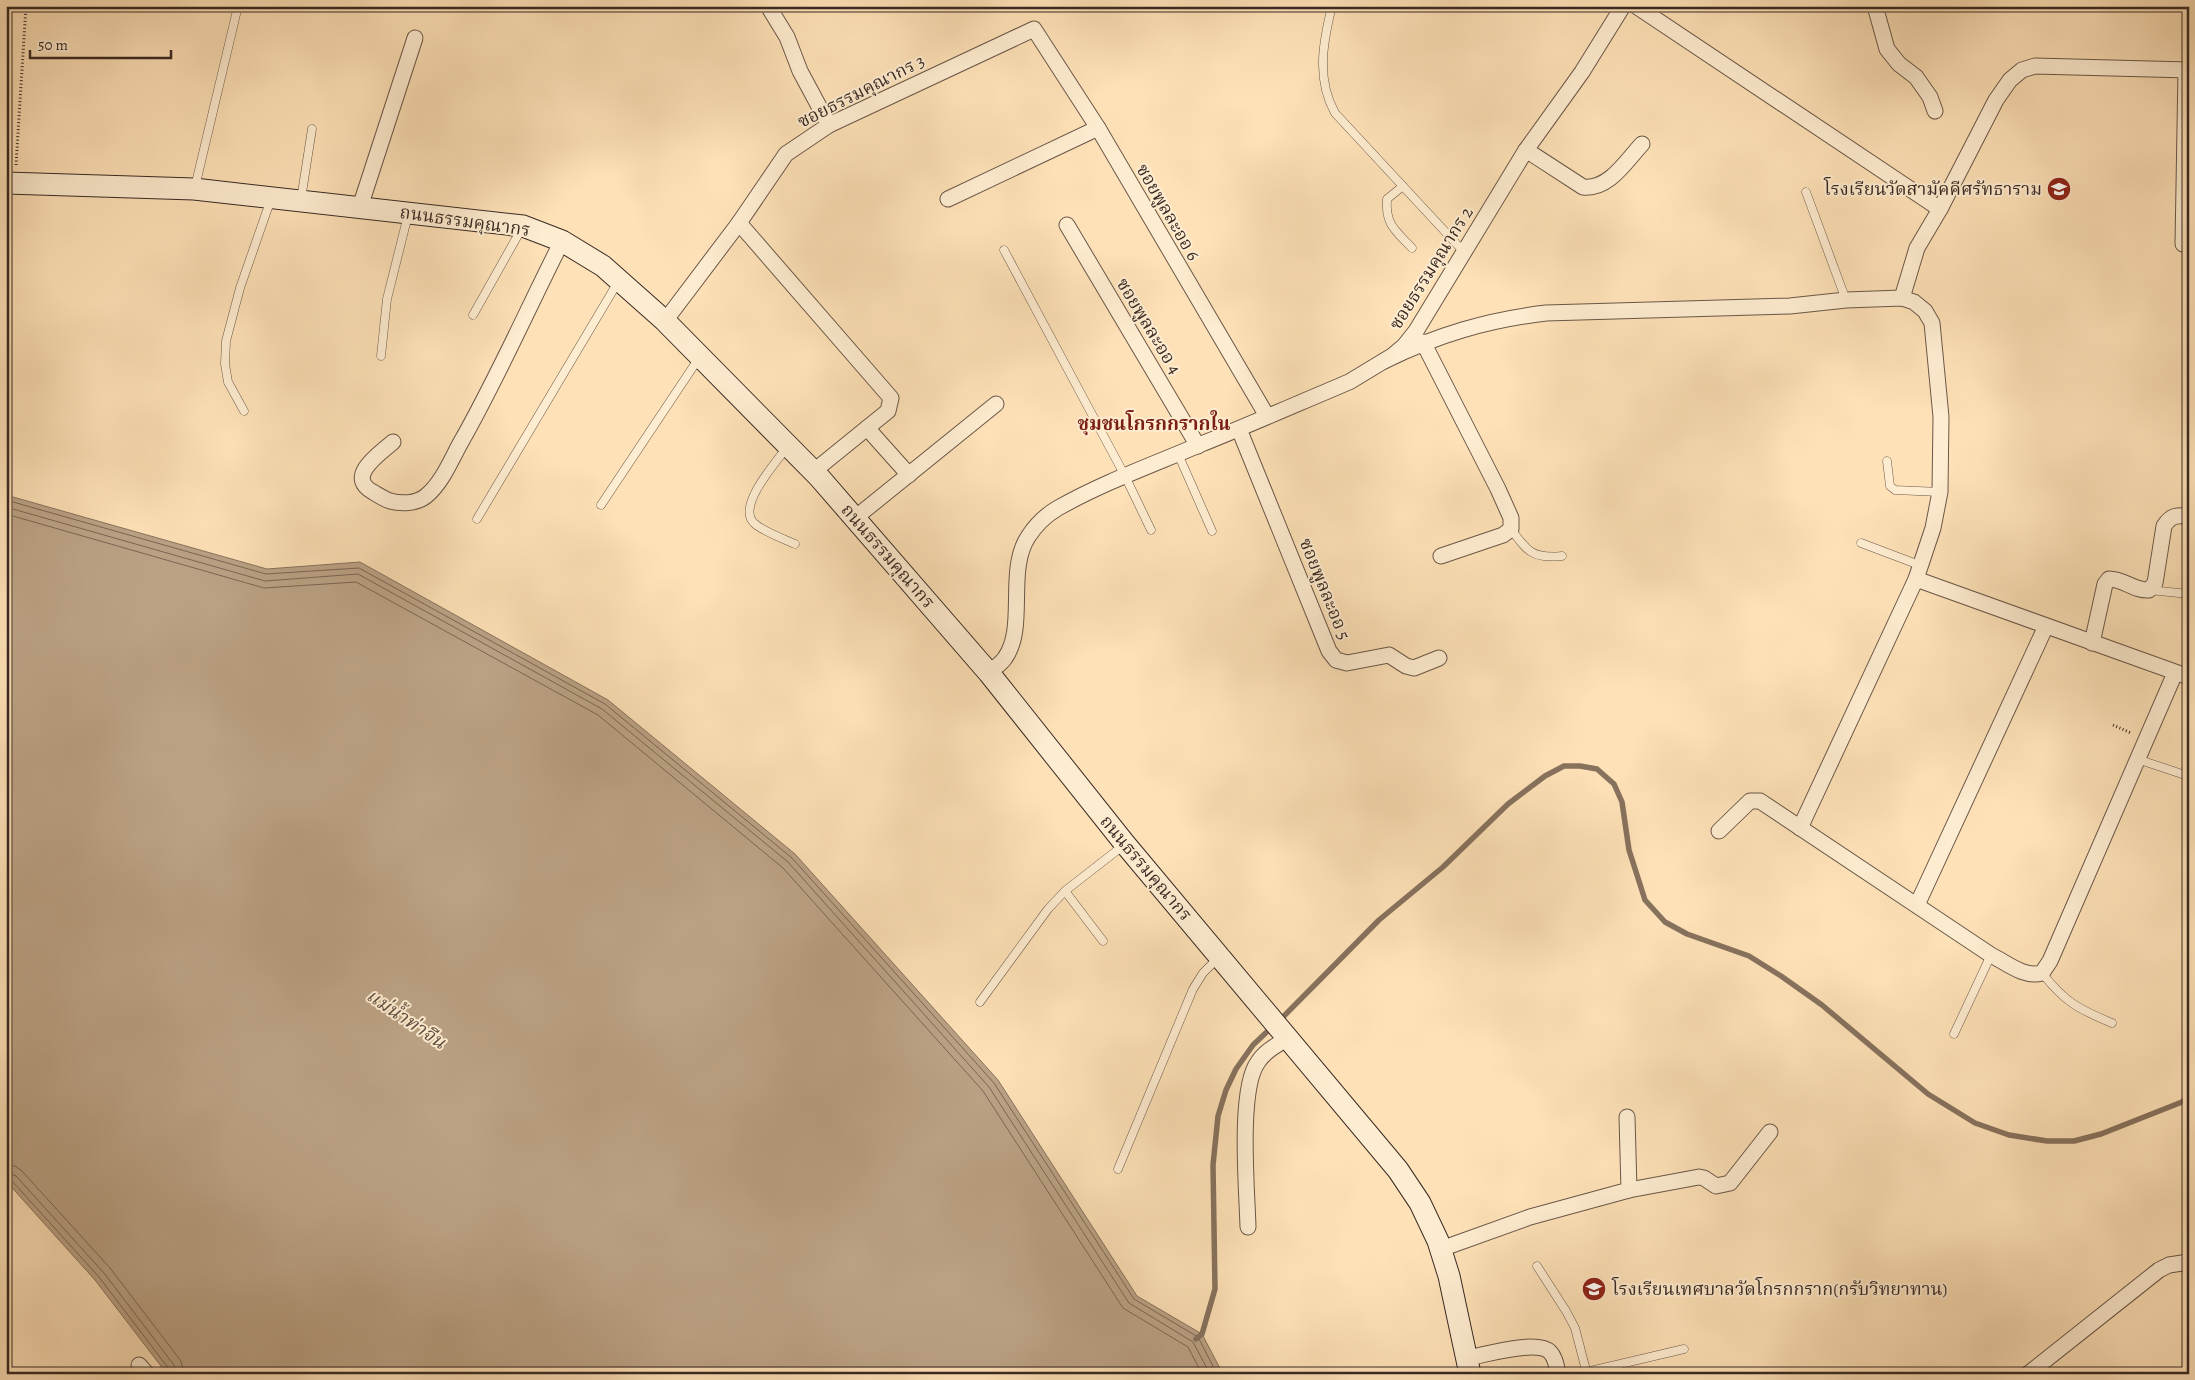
<svg xmlns="http://www.w3.org/2000/svg" width="2195" height="1380" viewBox="0 0 2195 1380" font-family="Alegreya,'Noto Serif Thai',serif">
  <style>
    .water { fill: #bba285; stroke: #87725e }
    .lines { fill: none; stroke-linecap: round; stroke-linejoin: round }
    .shore { stroke: #7a6654; stroke-width: 1 }
    .stream { stroke: #87725e; stroke-width: 5.5 }
    .lane-casing { stroke: #6a5748; stroke-width: 9 }
    .street-casing { stroke: #6a5748; stroke-width: 17 }
    .secondary-casing { stroke: #382923; stroke-width: 23 }
    .path { stroke: #382923; stroke-width: 3; stroke-dasharray: 1 2.5; stroke-linecap: butt }
    .lane { stroke: #feecd0; stroke-width: 8 }
    .street { stroke: #feecd0; stroke-width: 15 }
    .secondary { stroke: #feecd0; stroke-width: 21 }
    .labels { text-anchor: middle; dominant-baseline: central; stroke-width: 4; stroke-linejoin: round; paint-order: stroke }
    .street-label { font-size: 18px; fill: #382923; stroke: #feecd0 }
    .poi-label { font-size: 18px; fill: #382923; stroke: #feecd0; text-anchor: end }
    .neighbourhood-label { font-size: 19px; font-weight: bold; fill: #7a1f14; stroke: #feecd0 }
    .water-label { font-size: 19px; font-style: italic; fill: #5f4d40; stroke: #feecd0 }
  </style>
  <rect width="100%" height="100%" fill="#fee1b7"/>
  <filter id="stains"><feTurbulence type="fractalNoise" baseFrequency=".004" numOctaves="4"/><feColorMatrix values="0 0 0 0 .2 0 0 0 0 .09 0 0 0 0 .02 0 0 0 .5 -.17"/></filter>
  <radialGradient id="worn" r=".72"><stop offset=".6" stop-color="#630" stop-opacity="0"/><stop offset="1" stop-color="#630" stop-opacity=".3"/></radialGradient>
  <!-- water -->
  <polygon class="water" points="6,495 267,569 360,562 608,700 795,854 998,1080 1137,1296 1202,1334 1223,1374 167,1374 95,1280 6,1181"/>
  <g class="lines">
    <!-- shore -->
    <g class="shore">
      <polyline points="6,500 266,574 359,568 605,704 792,858 994,1083 1134,1299 1198,1337 1217,1374"/>
      <polyline points="6,507 265,581 358,574 602,709 788,862 989,1087 1129,1303 1193,1342 1210,1374"/>
      <polyline points="6,514 264,588 356,582 598,715 783,868 983,1091 1123,1308 1188,1347 1202,1374"/>
      <polyline points="6,1165 15,1166 22,1171 110,1268 181,1361 184,1374"/>
      <polyline points="6,1172 16,1176 104,1273 174,1365 177,1374"/>
      <polyline points="6,1179 12,1181 99,1277 169,1369 170,1374"/>
    </g>
    <!-- stream -->
    <g class="stream">
      <polyline points="1279,1021 1379,920 1443,867 1508,804 1545,776 1564,766 1580,766 1597,769 1614,784 1622,802 1629,850 1645,900 1665,922 1687,934 1749,956 1781,976 1822,1005 1928,1094 1975,1123 2009,1135 2047,1141 2074,1141 2101,1134 2182,1102 2189,1096"/>
      <polyline points="1196,1339 1202,1334 1215,1289 1213,1165 1218,1116 1226,1090 1236,1069 1253,1045 1272,1027"/>
    </g>
    <!-- lane casing -->
    <g class="lane-casing">
      <g id="lane">
        <path d="M1332,6C1323,42 1316,79 1335,113L1464,252"/>
        <path d="M1403,186L1387,199C1385,225 1396,231 1412,248"/>
        <polyline points="195,187 238,6"/>
        <polyline points="1806,192 1846,300"/>
        <polyline points="301,199 312,129"/>
        <polyline points="1004,250 1125,476 1151,530"/>
        <polyline points="473,315 522,228"/>
        <polyline points="381,356 387,299 408,215"/>
        <polyline points="244,411 228,382 225,364 226,341 240,288 271,199"/>
        <path d="M788,446C777,461 736,506 754,523C762,531 784,539 795,544"/>
        <polyline points="1178,454 1212,531"/>
        <polyline points="1887,461 1890,486 1895,490 1940,492"/>
        <polyline points="601,505 699,358"/>
        <polyline points="477,519 618,282"/>
        <path d="M1511,529C1527,551 1532,559 1562,556"/>
        <polyline points="1861,543 1922,566"/>
        <polyline points="2149,590 2189,594"/>
        <polyline points="2137,759 2185,775"/>
        <polyline points="1065,891 1103,941"/>
        <path d="M2042,973C2065,1002 2078,1009 2112,1023"/>
        <polyline points="980,1002 1048,909 1065,891 1124,845"/>
        <polyline points="1954,1034 1991,955"/>
        <polyline points="1118,1169 1193,989 1203,973 1218,958"/>
        <polyline points="1537,1266 1566,1311 1575,1328 1587,1374"/>
        <polyline points="1586,1372 1684,1349"/>
      </g>
    </g>
    <!-- street casing -->
    <g class="street-casing">
      <g id="street">
        <polyline points="768,6 787,37 800,71 829,125"/>
        <polyline points="1636,6 1940,209"/>
        <polyline points="1875,6 1887,49 1899,64 1916,77 1930,97 1935,111"/>
        <path d="M1526,150L1583,187C1609,190 1626,161 1642,144"/>
        <polyline points="948,199 1098,128"/>
        <polyline points="360,207 415,38"/>
        <polyline points="739,223 891,398 888,411 814,471"/>
        <polyline points="1067,225 1198,446"/>
        <polyline points="2183,244 2186,70"/>
        <polyline points="1902,298 1917,248 1940,209 1996,100 2010,80 2022,70 2035,66 2189,70"/>
        <polyline points="665,321 739,223 786,154 829,125 1034,29 1098,128 1267,416"/>
        <polyline points="1423,342 1498,489 1511,518 1511,529 1503,535 1441,556"/>
        <path d="M1384,361C1437,335 1487,320 1546,313L1790,306L1846,300L1902,298L1914,302L1925,311L1932,323L1941,417L1940,492L1933,528L1916,579L1800,828"/>
        <polyline points="867,428 909,475"/>
        <polyline points="1239,429 1329,651 1336,660 1347,663 1389,655 1406,666 1414,668 1439,658"/>
        <path d="M393,442C379,454 345,477 373,492C378,495 384,499 390,501C401,504 416,504 426,496C442,483 451,460 461,442C498,377 528,308 562,241"/>
        <polyline points="855,518 996,404"/>
        <polyline points="1916,579 2189,677"/>
        <path d="M2092,643L2105,584L2109,579C2124,579 2134,591 2149,590L2155,583L2164,526C2171,515 2177,515 2189,516"/>
        <path d="M989,673C994,668 1001,664 1005,658C1027,627 1006,571 1028,537C1035,526 1046,515 1058,508C1102,483 1152,465 1199,445C1249,425 1299,403 1349,382L1392,356L1404,346L1416,331L1526,150L1582,72L1623,6"/>
        <path d="M1719,831L1750,801H1760L1991,955C2007,963 2024,978 2042,973L2050,961L2175,673"/>
        <polyline points="1917,905 2046,626"/>
        <polyline points="1629,1190 1699,1177 1704,1178 1716,1186 1730,1183 1770,1132"/>
        <path d="M1248,1227C1247,1190 1238,1089 1258,1062C1265,1051 1277,1045 1288,1038"/>
        <polyline points="1441,1249 1530,1217 1629,1190 1627,1117"/>
        <path d="M1467,1358C1485,1355 1537,1339 1550,1352C1555,1357 1557,1367 1558,1374"/>
        <polyline points="139,1365 147,1374"/>
        <polyline points="2028,1374 2159,1270 2169,1265 2189,1262"/>
      </g>
    </g>
    <!-- secondary casing -->
    <g class="secondary-casing">
      <polyline id="secondary" points="6,183 194,189 523,226 562,241 603,266 665,321 819,477 989,673 1125,844 1398,1170 1420,1203 1438,1241 1449,1276 1470,1374"/>
    </g>
    <!-- path -->
    <g class="path">
      <polyline points="16,165 26,6"/>
      <polyline points="2113,725 2131,733"/>
    </g>
    <!-- lane -->
    <use href="#lane" class="lane"/>
    <!-- street -->
    <use href="#street" class="street"/>
    <!-- secondary -->
    <use href="#secondary" class="secondary"/>
  </g>
  <!-- icons -->
  <defs>
    <g id="school-disc" transform="scale(1.25)"><circle r="9.5" fill="#8f2418" stroke="#feecd0"/><path d="M0-5L7-2L0 1L-7-2ZM-4 1L0 2.5L4 1V4Q0 6-4 4Z" fill="#fff"/></g>
  </defs>
  <g fill-rule="evenodd">
    <use href="#school-disc" x="2059" y="189"/>
    <use href="#school-disc" x="1594" y="1289"/>
  </g>
  <g class="labels">
    <!-- street labels -->
    <g class="street-label">
      <text transform="translate(861 91) rotate(-27)">ซอยธรรมคุณากร 3</text>
      <text transform="translate(1168 212) rotate(60)">ซอยพูลละออ 6</text>
      <text transform="translate(465 221) rotate(8)">ถนนธรรมคุณากร</text>
      <text transform="translate(1431 268) rotate(-58)">ซอยธรรมคุณากร 2</text>
      <text transform="translate(1149 326) rotate(59)">ซอยพูลละออ 4</text>
      <text transform="translate(888 556) rotate(49)">ถนนธรรมคุณากร</text>
      <text transform="translate(1325 589) rotate(68)">ซอยพูลละออ 5</text>
      <text transform="translate(1146 868) rotate(50)">ถนนธรรมคุณากร</text>
    </g>
    <!-- poi labels -->
    <g class="poi-label">
      <text x="2042" y="189">โรงเรียนวัดสามัคคีศรัทธาราม</text>
      <text x="1612" y="1289" text-anchor="start">โรงเรียนเทศบาลวัดโกรกกราก(กรับวิทยาทาน)</text>
    </g>
    <!-- neighbourhood labels -->
    <g class="neighbourhood-label">
      <text x="1154" y="424">ชุมชนโกรกกรากใน</text>
    </g>
    <!-- water labels -->
    <g class="water-label">
      <text transform="translate(406 1019) rotate(34)">แม่น้ำท่าจีน</text>
    </g>
  </g>
  <!-- margin -->
  <rect width="2195" height="1380" fill="none" stroke="#fee1b7" stroke-width="25"/>
  <rect x="8" y="8" width="2180" height="1365" fill="none" stroke="#382923" stroke-width="2.5"/>
  <rect x="12" y="12" width="2170" height="1355" fill="none" stroke="#382923"/>
  <!-- scale -->
  <path d="M30 50v8h141v-8" fill="none" stroke="#382923" stroke-width="2.5"/>
  <text x="38" y="50" font-size="15" fill="#382923" stroke="#feecd0" stroke-width="4" paint-order="stroke">50 m</text>
  <rect width="100%" height="100%" filter="url(#stains)"/>
  <rect width="100%" height="100%" fill="url(#worn)"/>
</svg>
